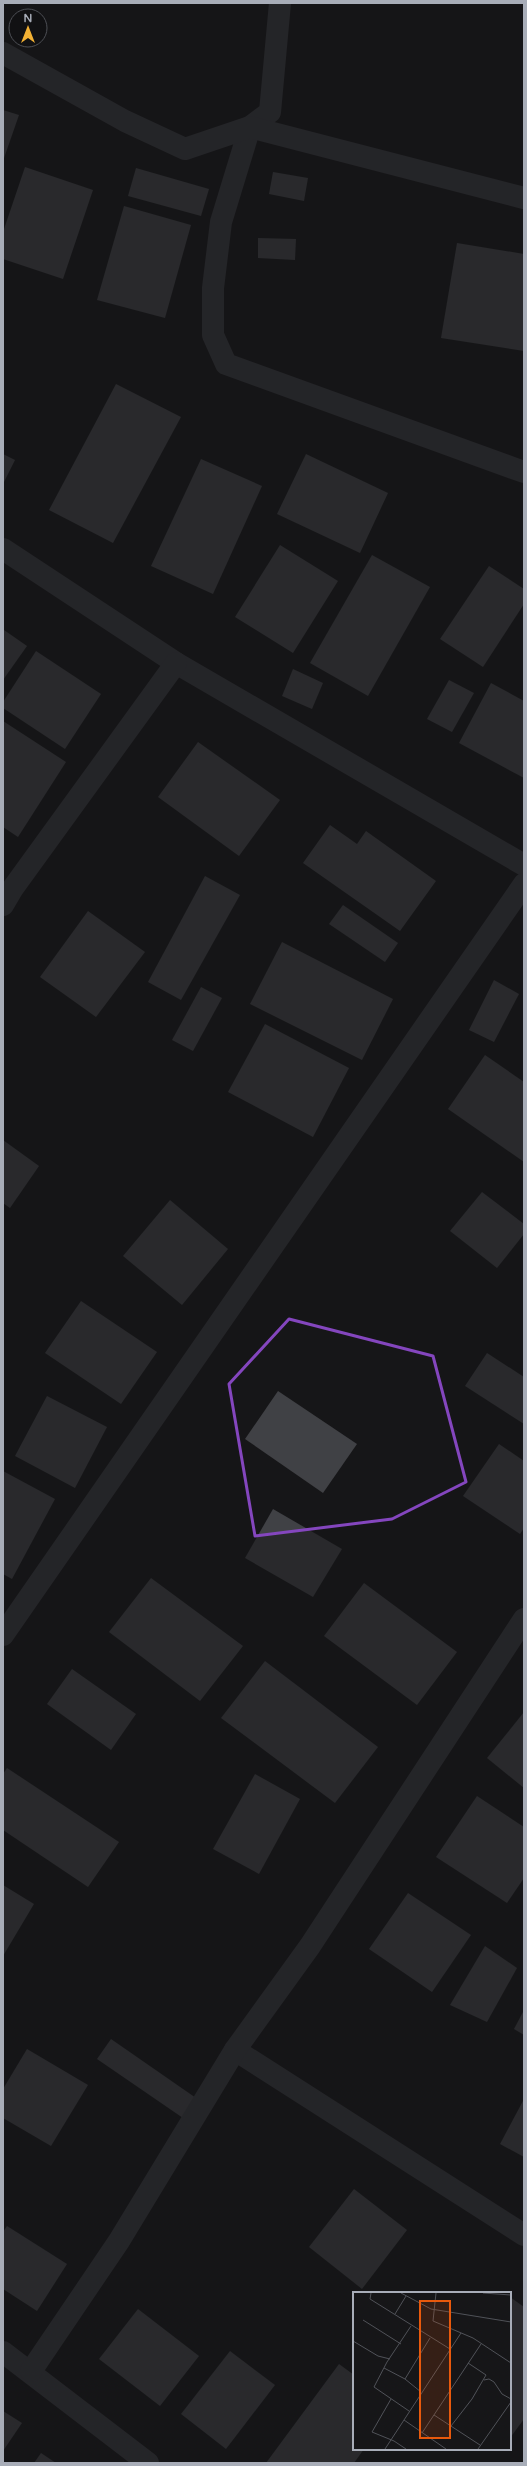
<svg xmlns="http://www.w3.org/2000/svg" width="527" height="2466" viewBox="0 0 527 2466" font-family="'Varela Round',sans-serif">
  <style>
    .building { fill: #404145 }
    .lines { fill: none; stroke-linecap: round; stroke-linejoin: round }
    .minor { stroke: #37383d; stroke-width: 22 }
    .marked { fill: none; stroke: #8446be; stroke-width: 3; stroke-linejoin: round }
    .inset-road { fill: none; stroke: #505258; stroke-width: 1 }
    .view { fill: #e8590c; fill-opacity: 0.15; stroke: #e8590c; stroke-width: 2 }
    .inset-edge { fill: none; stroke: #a8adb8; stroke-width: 2 }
  </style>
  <rect width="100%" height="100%" fill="#161618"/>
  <!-- building -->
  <g class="building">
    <polygon points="3,110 19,115 3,161"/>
    <polygon points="25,167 93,190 63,279 3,259 3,232"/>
    <polygon points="136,168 209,189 201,216 128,196"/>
    <polygon points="273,172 308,178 304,201 269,194"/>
    <polygon points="124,206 191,225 165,318 97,300"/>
    <polygon points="258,238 296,239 295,260 258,258"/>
    <polygon points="457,243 524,254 524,351 441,338"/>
    <polygon points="116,384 181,417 113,543 49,510"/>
    <polygon points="3,454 15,460 3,484"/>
    <polygon points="306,454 388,493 360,553 277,514"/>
    <polygon points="201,459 262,486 213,594 151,566"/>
    <polygon points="280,545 338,581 293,653 235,617"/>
    <polygon points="372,555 430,587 368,696 310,663"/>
    <polygon points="489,566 524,589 524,604 483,667 440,639"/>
    <polygon points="4,630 27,646 3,680 3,632"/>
    <polygon points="36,651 101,694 65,749 3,708 3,702"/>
    <polygon points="293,669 323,683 312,709 282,696"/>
    <polygon points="449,680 474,693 452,732 427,719"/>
    <polygon points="491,683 524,701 524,778 459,743"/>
    <polygon points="3,721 66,762 18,837 3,827"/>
    <polygon points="198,742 280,800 239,856 158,797"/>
    <polygon points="330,825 357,844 366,831 436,881 400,931 303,863"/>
    <polygon points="205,876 240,895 181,1000 148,982"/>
    <polygon points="343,905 398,943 385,962 329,924"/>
    <polygon points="88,911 145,952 96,1017 40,977"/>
    <polygon points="282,942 393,999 362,1060 250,1004"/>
    <polygon points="494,980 519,994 494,1042 469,1030"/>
    <polygon points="201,987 222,998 193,1051 172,1040"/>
    <polygon points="265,1024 349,1068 313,1137 228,1092"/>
    <polygon points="485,1055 524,1082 524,1162 448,1109"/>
    <polygon points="3,1140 39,1166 10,1208 3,1203"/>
    <polygon points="482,1192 524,1224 524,1234 497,1268 450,1231"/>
    <polygon points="170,1200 228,1249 182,1305 123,1256"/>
    <polygon points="81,1301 157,1352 121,1404 45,1353"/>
    <polygon points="487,1353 524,1377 524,1424 465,1386"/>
    <polygon points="278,1391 357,1444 323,1493 245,1439"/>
    <polygon points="47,1396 107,1427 75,1488 15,1456"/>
    <polygon points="499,1444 524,1461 524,1528 520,1534 463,1496"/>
    <polygon points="3,1471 55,1499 12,1579 3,1574"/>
    <polygon points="273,1509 342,1549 313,1597 245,1558"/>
    <polygon points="151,1578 243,1646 200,1701 109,1632"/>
    <polygon points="364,1583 457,1652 417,1705 324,1636"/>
    <polygon points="265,1661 378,1747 335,1803 221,1718"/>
    <polygon points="72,1669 136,1714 111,1750 47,1704"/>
    <polygon points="524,1712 524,1788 487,1758"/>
    <polygon points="7,1768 119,1842 88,1887 3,1830 3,1774"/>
    <polygon points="255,1774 300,1799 259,1874 213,1849"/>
    <polygon points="477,1796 524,1827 524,1878 507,1903 436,1857"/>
    <polygon points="3,1885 34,1904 3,1956"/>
    <polygon points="408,1893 471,1935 432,1992 369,1949"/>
    <polygon points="485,1946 517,1968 487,2022 450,2005"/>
    <polygon points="524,2010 524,2035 514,2029"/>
    <polygon points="111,2039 196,2098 183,2118 97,2059"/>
    <polygon points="27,2049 88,2085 51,2146 3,2118 3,2089"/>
    <polygon points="524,2099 524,2157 500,2144"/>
    <polygon points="354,2189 407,2230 362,2289 309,2247"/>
    <polygon points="7,2226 67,2264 37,2311 3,2289 3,2232"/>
    <polygon points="510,2297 524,2307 524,2419 510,2438"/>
    <polygon points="138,2309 199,2356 160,2406 99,2359"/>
    <polygon points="230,2351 275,2385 226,2449 181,2414"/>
    <polygon points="339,2364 354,2375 354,2449 364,2449 354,2463 266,2463"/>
    <polygon points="3,2411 22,2423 3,2451"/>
    <polygon points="41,2453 56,2463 34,2463"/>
  </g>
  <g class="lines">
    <!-- minor -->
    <g class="minor">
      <polyline points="280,3 270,112 250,127 221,222 213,288 213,335 226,364 524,472"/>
      <polyline points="3,53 125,121 185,149 250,127 524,198"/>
      <polyline points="3,549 176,663 524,865"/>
      <polyline points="3,905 13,888 176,663"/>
      <polyline points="3,1635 524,884"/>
      <polyline points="235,2050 524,2235"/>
      <polyline points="3,2352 148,2463"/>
      <polyline points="31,2371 119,2241 235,2050 310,1946 524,1619"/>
    </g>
  </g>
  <!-- marked area -->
  <path d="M0 0H527V2466H0ZM289,1319L433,1356L466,1482L392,1519L255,1536L229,1384Z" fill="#161618" fill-opacity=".55" fill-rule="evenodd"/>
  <path class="marked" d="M289,1319L433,1356L466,1482L392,1519L255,1536L229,1384Z"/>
  <!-- overview -->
  <g transform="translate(353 2292)">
    <rect width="158" height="158" fill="#161618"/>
    <path class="inset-road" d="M18,1L17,7L97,57M48,1L78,17L158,30M83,1L80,29L120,46L158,71M130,1L158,3M42,22L53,4M10,28L48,52M0,49L25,64L37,67M31,76L52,87M131,88L136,87L141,90L149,102L158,107M68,100L52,87L77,46M38,107L19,140L41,149L53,157M56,119L21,95L34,70L58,34M81,123L127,153M51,128L93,157M98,134L119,107L133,83L115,71M69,141L128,52M32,157L108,41M125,157L158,110"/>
    <path class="view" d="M67,9H97V146H67Z"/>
    <rect width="158" height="158" class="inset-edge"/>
  </g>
  <!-- border -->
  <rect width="527" height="2466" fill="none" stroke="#a8adb8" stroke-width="8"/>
  <!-- north arrow -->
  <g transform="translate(28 28)"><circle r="19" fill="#111113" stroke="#4d4f55"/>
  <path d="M0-3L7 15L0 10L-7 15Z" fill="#f2b134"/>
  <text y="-6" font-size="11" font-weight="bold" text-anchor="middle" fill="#a8adb8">N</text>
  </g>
</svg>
